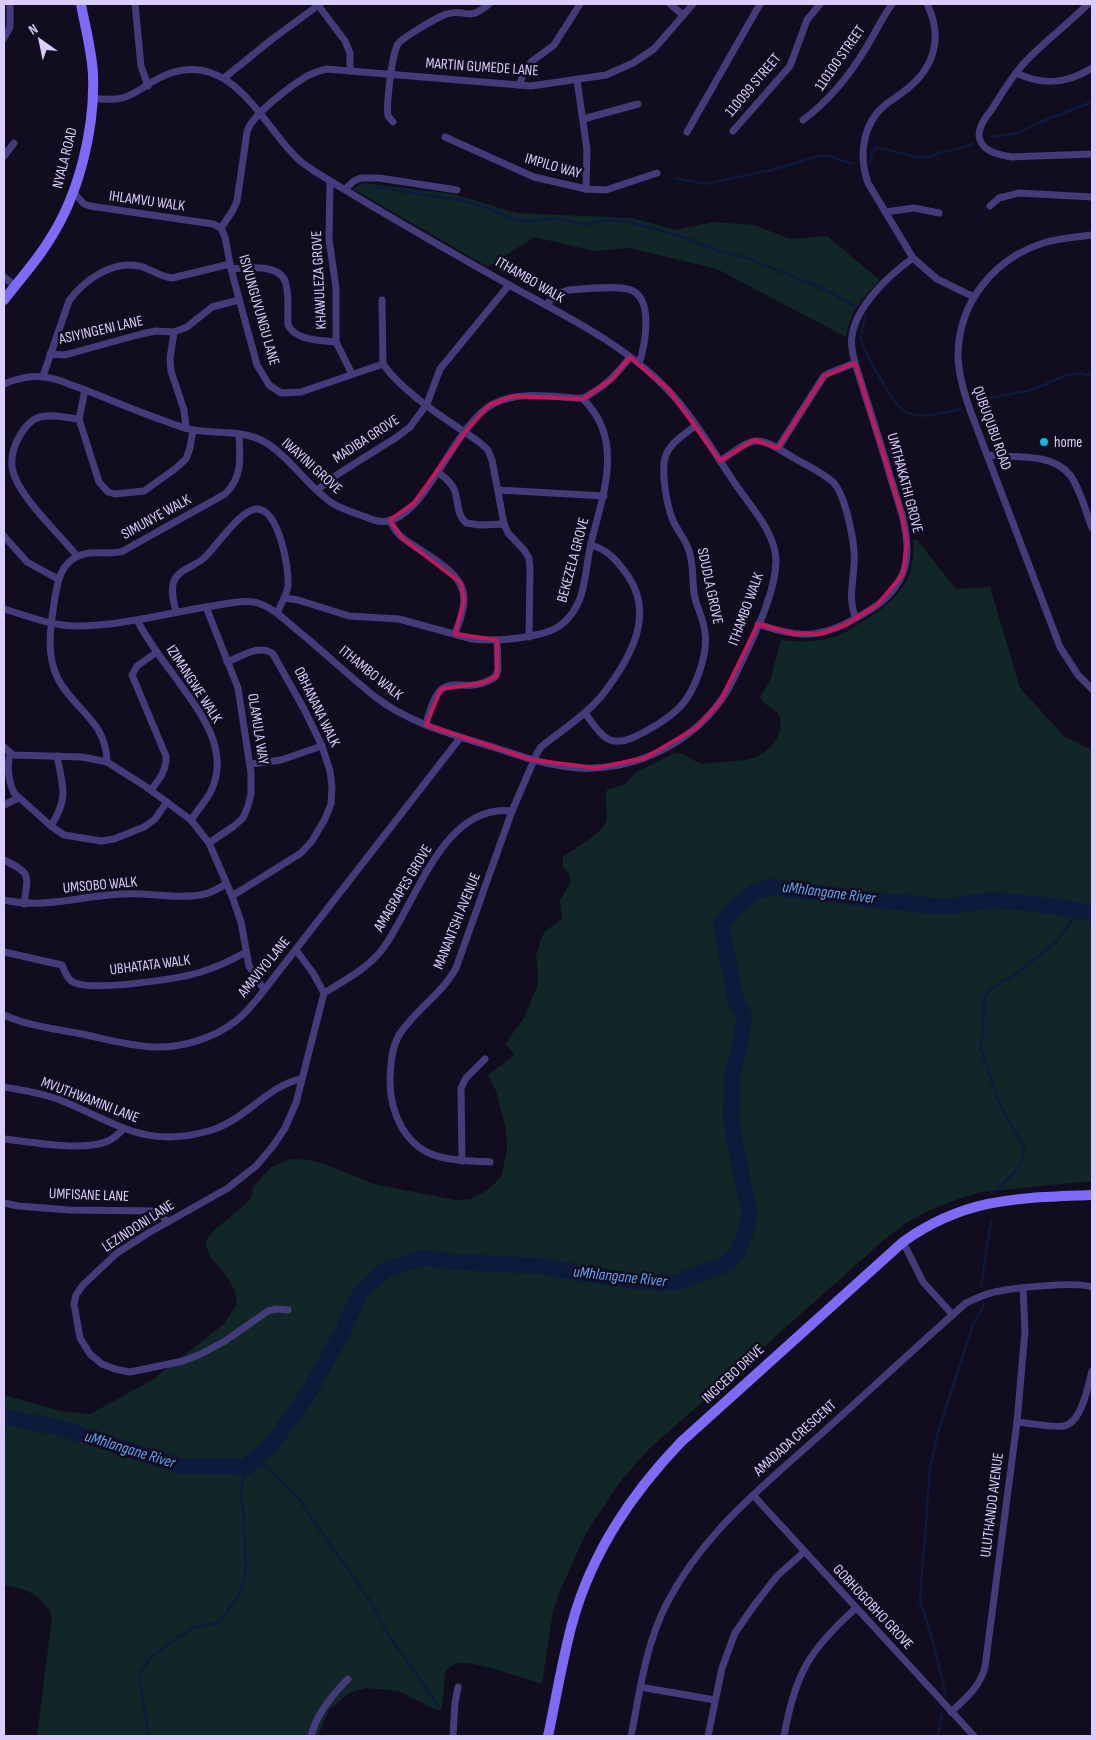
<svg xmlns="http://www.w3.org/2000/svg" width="1096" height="1740" viewBox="0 0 1096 1740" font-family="'Sofia Sans Condensed',sans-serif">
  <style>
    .green { fill: #112627 }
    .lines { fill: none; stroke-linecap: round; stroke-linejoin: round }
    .stream { stroke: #0e1a3c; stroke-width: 2.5 }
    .river { stroke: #0e1a3c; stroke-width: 16 }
    .street { stroke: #443b7a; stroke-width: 7 }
    .secondary { stroke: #7d6af6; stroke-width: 10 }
    .marked { fill: none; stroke: #c2185b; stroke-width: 4; stroke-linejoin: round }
    .poi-dot { fill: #0ebae7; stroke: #120d1e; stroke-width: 2 }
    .labels { text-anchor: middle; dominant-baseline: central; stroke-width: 5; stroke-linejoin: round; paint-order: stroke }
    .street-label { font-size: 15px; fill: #d8cdfc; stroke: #120d1e }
    .poi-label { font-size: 15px; fill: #d8cdfc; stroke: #120d1e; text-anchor: start }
    .water-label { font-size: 16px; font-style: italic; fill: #62a1f5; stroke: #120d1e }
  </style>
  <rect width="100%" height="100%" fill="#120d1e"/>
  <!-- green -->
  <g class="green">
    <path d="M363,183L453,194L517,213L632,218L676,230L713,222L754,225L790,239L827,236L880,280C862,299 850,311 846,337L717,269L630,248L594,251L534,237L488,267L353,189Z"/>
    <path d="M913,540H917L956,589L990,587L1020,688L1064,736L1092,750V1181L982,1192L958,1199L930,1210L906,1223L886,1238L647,1451L620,1482L586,1533L560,1591L553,1611L542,1684C525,1679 474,1660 459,1663C454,1664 449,1667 446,1671C443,1679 445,1698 441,1710H436L398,1691L367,1688L350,1692L329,1710L318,1736H37L52,1617C44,1595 26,1589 4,1585V1395L60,1411L90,1414L152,1380L224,1324L237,1304L235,1291L223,1271L210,1257L205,1242L213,1231L246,1204L252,1196L253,1187L270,1168L290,1159L310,1160L327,1165L374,1184L455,1200L471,1199L488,1190L501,1177L507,1151L506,1129L496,1091L488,1075L515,1055L505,1044L524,1018L537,987L538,973L536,956L542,937L545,931L562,919L560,900L571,882L569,874L563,867V857C573,849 602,834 606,822C609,812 603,801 607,790L626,784L635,773L675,753C686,752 690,760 700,763C706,765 716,762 723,762C745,760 761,761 775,741C779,735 782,727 780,719C778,708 764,707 760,697L770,681L781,640C796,642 812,642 827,639C840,636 851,629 862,622C896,601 916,583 913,540Z"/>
  </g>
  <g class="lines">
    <!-- stream -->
    <g class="stream">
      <polyline points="992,137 1019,133 1038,123 1092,102"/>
      <path d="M869,163L871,161L872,153L877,148C899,149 920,166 940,152C951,152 962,147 973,144"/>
      <polyline points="675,178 705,184 771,170 819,156 828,156 853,164"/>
      <polyline points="377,187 463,201 491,209 509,218 527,222 556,218 577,223 588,224 608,220 629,222 683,237 721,252 747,258 824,289 856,307"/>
      <path d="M866,316C865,322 860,332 861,338C862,350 895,406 904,411C920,420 944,413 961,409"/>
      <path d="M979,400C996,396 1014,394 1030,390C1049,386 1067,368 1087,375L1092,373"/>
      <path d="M992,1193C1006,1181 1024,1168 1024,1148L999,1103L981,1049L985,996L993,987L1019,972L1055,943L1078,912L1088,913"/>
      <polyline points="981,1286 991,1221"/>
      <polyline points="256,1457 300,1500 310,1516 371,1602 388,1634 438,1705"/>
      <polyline points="946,1694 930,1631 920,1601 930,1468 939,1429 973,1325 984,1305"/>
      <polyline points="149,1736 139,1674 151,1657 171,1642 195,1627 219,1623 240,1594 246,1571 244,1514 240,1495 246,1467"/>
      <polyline points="938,1736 942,1715"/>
    </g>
    <!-- river -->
    <path class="river" d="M4,1417L61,1428L180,1466L246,1467L273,1443L309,1392L342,1333L360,1293L385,1270L424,1258L457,1262L538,1266L639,1282L676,1283L730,1262C741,1251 751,1222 749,1206C749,1203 746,1198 745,1195L731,1120L732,1076L742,1037L744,1016L736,1001L721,924L739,904L753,893L771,887L867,899L944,907L994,900L1052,906L1092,913"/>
    <!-- street -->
    <g class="street">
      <polyline points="135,4 141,66 148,86"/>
      <polyline points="670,4 683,15"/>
      <path d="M927,4C943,36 935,67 907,89C897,97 885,103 877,113C861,133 860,160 868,183L913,258L937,279L974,297"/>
      <path d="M1088,4C1068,24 1045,41 1025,62C1012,76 1002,93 992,109C986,117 976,129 980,140C984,152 1000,155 1012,157L1092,154"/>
      <polyline points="318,5 345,41 350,53 350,71"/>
      <polyline points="4,38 10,27 10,4"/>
      <path d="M1016,73C1043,86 1067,84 1092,68"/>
      <polyline points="224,78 271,40 320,4"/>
      <polyline points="577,80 587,150 586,189"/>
      <polyline points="519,85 526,68 531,62 554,45 580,4"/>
      <polyline points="583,119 638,104"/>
      <path d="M803,120C830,100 849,76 866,48C875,33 882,18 892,4"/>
      <path d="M393,122L388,116C386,106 392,53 398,44C402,38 439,16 447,14C468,8 466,23 489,4"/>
      <polyline points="733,131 790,66 807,20 820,4"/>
      <polyline points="687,132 760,4"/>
      <polyline points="445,137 534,177 586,189 606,190 657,173"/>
      <polyline points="4,156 14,143"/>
      <polyline points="330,181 329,239 336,288 336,342 352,374"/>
      <polyline points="345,189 354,181 361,178 379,178 457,190"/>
      <polyline points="73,192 84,204 90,206 213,224 221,228"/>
      <polyline points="990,206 999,198 1019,193 1092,197"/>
      <polyline points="885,212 914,208 939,213"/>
      <path d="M221,228L233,210L237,201L247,132C251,115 292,85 307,76C313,73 320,71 326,69L531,86L606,75L633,63L654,49L693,4"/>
      <polyline points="221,228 225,237 231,269 257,365 269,385 281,393 301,392 383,364"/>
      <path d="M1092,235C1076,237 1059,238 1043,243C994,259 959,302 958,354C958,373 964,392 970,410L1060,647L1078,675L1092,689"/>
      <path d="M231,269C246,268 278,263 285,281C290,294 287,311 288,325C296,341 320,340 336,342"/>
      <polyline points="4,277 15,286"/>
      <polyline points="382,300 383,364"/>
      <path d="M546,305C553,298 558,292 569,290C584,289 618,285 631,290C654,299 645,346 639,363"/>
      <polyline points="174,332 170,359 171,371 184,410 186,428"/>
      <polyline points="50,354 64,355 72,353 141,334 156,331 174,332 187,327 212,307 239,300"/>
      <path d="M383,364C405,395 448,420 479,442L488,450L492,460L504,524L508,533L524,550L529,558L530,569L529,637"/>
      <path d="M43,376L69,301C83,281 112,260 139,266C150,268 159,277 172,278L230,264"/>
      <path d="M4,384C15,379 31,375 44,377C57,378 68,384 80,388C109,399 136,411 165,421C174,424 184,429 194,430C216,434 240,430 261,440C287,453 307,486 332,503C341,509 352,512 363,516C371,519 379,523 389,521C429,511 454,425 493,404C513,393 540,395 563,397C569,397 576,399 582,398C585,398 589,395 592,393C608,384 619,372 630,357"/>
      <polyline points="85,390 79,419 99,482 108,492 115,494 144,491 175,469 186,459 190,448 193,430"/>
      <polyline points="778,448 824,376 829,373 855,363"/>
      <path d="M987,455C1013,458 1052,452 1070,475C1080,488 1086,513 1092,528"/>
      <path d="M720,461C756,436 755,434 794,458C806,465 822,472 833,482C846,495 856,547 854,565C853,583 848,601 856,618"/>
      <path d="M438,472C444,477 451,482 454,489C459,501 456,514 466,523L480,525L504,524"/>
      <polyline points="317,490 338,474 397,437 410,427 427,404 440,369 509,285"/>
      <polyline points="498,490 604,496"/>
      <path d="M390,520C395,533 402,538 413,545C432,558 465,574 464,600C464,611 459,623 455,634"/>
      <polyline points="4,536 27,562 58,579"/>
      <path d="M77,556C59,533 16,495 12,467C11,457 14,446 19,437C35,408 51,416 79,419"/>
      <path d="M284,598L298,600L349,616L399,619L472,639C488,641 503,640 518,638C550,634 569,628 581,596C586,579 587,561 591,543C603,494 625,440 583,399"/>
      <polyline points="206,607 238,688 251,773 251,794 248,806 243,818 234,826 209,843"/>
      <path d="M4,609C28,616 54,627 80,626C124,625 168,613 212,606C227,604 244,599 258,603C273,608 285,620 297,630C323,651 348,675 374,696C410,724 454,735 496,748C523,757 552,767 580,768C643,771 707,735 734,678C749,646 776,596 776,560C775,532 751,507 736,485C715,454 693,416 667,389C624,344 565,316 511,286C445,249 379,211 314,171C308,166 301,163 296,157C261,122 232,53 171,73C138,84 136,105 93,98"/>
      <path d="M176,612C174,603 170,590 174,581C178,570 195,566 204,558C216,547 239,511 256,509C279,508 289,568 288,585C287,595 281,604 277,613"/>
      <path d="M137,620C147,639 160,657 173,674C196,707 232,748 211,791C206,801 197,811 191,820"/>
      <path d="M758,624C797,638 820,639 856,618C875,608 893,596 902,575C906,567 907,558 907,549C907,525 898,502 891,479C880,440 867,402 855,363C853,354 850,345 852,336C856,306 889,275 913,258"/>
      <path d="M227,662C241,657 260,643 273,654L304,709L322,746L330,771L332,787L331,804L325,819L312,841L301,853L232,896"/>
      <path d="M585,713C599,731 606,749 632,738C648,731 668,719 680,707C695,691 708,655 705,633C704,619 696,607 694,593C692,577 694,563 688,548C684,537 676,529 672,518C667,505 661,472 665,458C669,443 684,435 695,426"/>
      <path d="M426,725C442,658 459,701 495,677L498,670L497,640"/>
      <polyline points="4,747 13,755 82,757 107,762 145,786 191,820 209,843 232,896 241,922 249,966 264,990"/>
      <path d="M10,753C7,767 8,780 14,793L51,826L64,835L101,841L114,839L144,827L155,819L167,802"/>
      <path d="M107,762C106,720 75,711 58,679C45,653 51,624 55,597C58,580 61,564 78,556C92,549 109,556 123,551L225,494C243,477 240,457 239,434"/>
      <polyline points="251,764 281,760 322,746"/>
      <path d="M151,790C159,780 167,770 166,756L132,675L137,666L157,652"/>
      <polyline points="4,805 18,798"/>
      <path d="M51,826C69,797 63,788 57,756"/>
      <path d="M4,860C32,874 28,874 24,904"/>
      <path d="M4,900C44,909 81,896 121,894C149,892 178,900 205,894C213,892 219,888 226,884"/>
      <path d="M4,952L62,965C65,972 68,981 75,983C97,991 178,979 201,972C217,967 232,960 246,952"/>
      <path d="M324,993C345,980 369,968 384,947C416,903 443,803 512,811"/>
      <path d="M4,1015C28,1026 56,1029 82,1034C105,1039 130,1046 154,1047C182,1048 215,1038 237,1020C245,1014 251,1006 258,998L460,738"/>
      <path d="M4,1087C22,1090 42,1093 60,1100C117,1123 146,1150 212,1130C246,1119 269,1085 301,1079"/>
      <path d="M4,1139C31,1142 83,1152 108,1141C114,1138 119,1134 123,1129"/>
      <polyline points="462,1161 461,1088 466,1078 485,1059"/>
      <path d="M490,1162C473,1161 456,1161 440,1157C405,1148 390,1113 390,1080C391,1063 391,1050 399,1035C415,1010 442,994 456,968L512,811L537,753L541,747C559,732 579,720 595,703C603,696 608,687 614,679C635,648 652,611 628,576C618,562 609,550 591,545"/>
      <polyline points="4,1203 18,1206 70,1210 156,1211 168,1222"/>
      <polyline points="903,1242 923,1282 953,1315"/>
      <polyline points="288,1310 276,1309 268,1311 225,1341 201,1354 183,1361 130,1372 115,1369 102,1364 90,1354 80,1338 74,1304 76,1295 83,1285 117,1253 150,1232 228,1188 256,1166 273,1146 285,1128 296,1103 324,993 313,973 296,950"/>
      <path d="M1017,1422C1030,1423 1052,1428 1064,1426C1082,1422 1088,1386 1092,1371"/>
      <polyline points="753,1495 974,1736"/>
      <polyline points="640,1687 715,1700"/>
      <path d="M951,1712C966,1698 980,1687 985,1667L1017,1422L1025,1331L1023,1288"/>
      <path d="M311,1736C316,1715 332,1695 348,1679"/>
      <polyline points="453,1736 455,1703 458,1687"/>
      <path d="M631,1736C640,1691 645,1647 666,1605C703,1533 761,1488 820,1435C869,1391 917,1346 966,1303C975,1299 982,1295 991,1293C1009,1288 1077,1281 1092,1287"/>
      <polyline points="708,1736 722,1668 735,1633 753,1607 777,1576 804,1552"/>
      <path d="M784,1736C795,1674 809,1650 856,1608"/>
    </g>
    <!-- secondary -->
    <g class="secondary">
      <path d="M4,300C19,280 37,261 50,239C79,194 95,129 93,75C92,51 85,27 81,4"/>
      <path d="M548,1736C556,1699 562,1661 572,1624C591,1554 631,1494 681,1442L903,1242C966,1197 1019,1198 1092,1195"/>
    </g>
  </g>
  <!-- marked area -->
  <path class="marked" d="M630,357L669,390L720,461L754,440L778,448L824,376L855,363L902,515L907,542L903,574L877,605L845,625L820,634H795L758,624L720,702L696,728L645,758L596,768L533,760L426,725L441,689L482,683L497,676V640L455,634L464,601L461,583L402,538L390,520L414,503L465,432L489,405L514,396L583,399L612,379Z"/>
  <!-- markers -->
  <circle class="poi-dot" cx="1044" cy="442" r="5"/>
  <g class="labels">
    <!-- street labels -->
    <g class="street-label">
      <text transform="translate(840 58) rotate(-55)">110100 STREET</text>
      <text transform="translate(482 67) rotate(4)">MARTIN GUMEDE LANE</text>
      <text transform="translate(753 85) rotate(-50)">110099 STREET</text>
      <text transform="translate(65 158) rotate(-76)">NYALA ROAD</text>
      <text transform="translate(553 166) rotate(16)">IMPILO WAY</text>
      <text transform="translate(147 201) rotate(8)">IHLAMVU WALK</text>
      <text transform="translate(319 280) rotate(-93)">KHAWULEZA GROVE</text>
      <text transform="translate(530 280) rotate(30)">ITHAMBO WALK</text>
      <text transform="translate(259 310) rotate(74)">ISIVUNGUVUNGU LANE</text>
      <text transform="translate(101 330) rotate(-13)">ASIYINGENI LANE</text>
      <text transform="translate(992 428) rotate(70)">QUBUQUBU ROAD</text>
      <text transform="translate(366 439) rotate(-33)">MADIBA GROVE</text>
      <text transform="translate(312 466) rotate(42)">IWAYINI GROVE</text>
      <text transform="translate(905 483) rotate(75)">UMTHAKATHI GROVE</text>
      <text transform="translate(156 517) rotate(-29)">SIMUNYE WALK</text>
      <text transform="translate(573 560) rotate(-75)">BEKEZELA GROVE</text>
      <text transform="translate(710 586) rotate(78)">SDUDLA GROVE</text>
      <text transform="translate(746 609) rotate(-70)">ITHAMBO WALK</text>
      <text transform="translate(371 673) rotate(39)">ITHAMBO WALK</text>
      <text transform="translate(194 684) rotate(57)">IZIMANGWE WALK</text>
      <text transform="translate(317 707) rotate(64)">OBHANANA WALK</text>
      <text transform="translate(258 729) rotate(81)">OLAMULA WAY</text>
      <text transform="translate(100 885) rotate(-5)">UMSOBO WALK</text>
      <text transform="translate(403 888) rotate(-59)">AMAGRAPES GROVE</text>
      <text transform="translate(457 921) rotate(-68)">MANANTSHI AVENUE</text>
      <text transform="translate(150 965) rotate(-7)">UBHATATA WALK</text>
      <text transform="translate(264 967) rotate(-51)">AMAVIYO LANE</text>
      <text transform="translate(90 1100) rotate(21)">MVUTHWAMINI LANE</text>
      <text transform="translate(89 1195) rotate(2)">UMFISANE LANE</text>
      <text transform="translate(138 1226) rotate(-33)">LEZINDONI LANE</text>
      <text transform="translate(733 1374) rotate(-43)">INGCEBO DRIVE</text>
      <text transform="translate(795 1438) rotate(-42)">AMADADA CRESCENT</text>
      <text transform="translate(992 1505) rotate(-83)">ULUTHANDO AVENUE</text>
      <text transform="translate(873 1607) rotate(47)">GOBHOGOBHO GROVE</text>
    </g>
    <!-- poi labels -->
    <g class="poi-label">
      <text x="1054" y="442">home</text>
    </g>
    <!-- water labels -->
    <g class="water-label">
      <text transform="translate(829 893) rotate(7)">uMhlangane River</text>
      <text transform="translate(620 1277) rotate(6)">uMhlangane River</text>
      <text transform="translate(130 1450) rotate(17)">uMhlangane River</text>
    </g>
  </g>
  <!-- border -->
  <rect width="1096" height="1740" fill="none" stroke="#d8cdfc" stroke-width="10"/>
  <!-- north arrow -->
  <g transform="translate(40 40) rotate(327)" stroke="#120d1e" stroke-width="4" paint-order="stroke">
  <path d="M0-4L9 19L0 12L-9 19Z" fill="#d8cdfc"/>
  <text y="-8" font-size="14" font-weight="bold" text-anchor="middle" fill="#d8cdfc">N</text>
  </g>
</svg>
